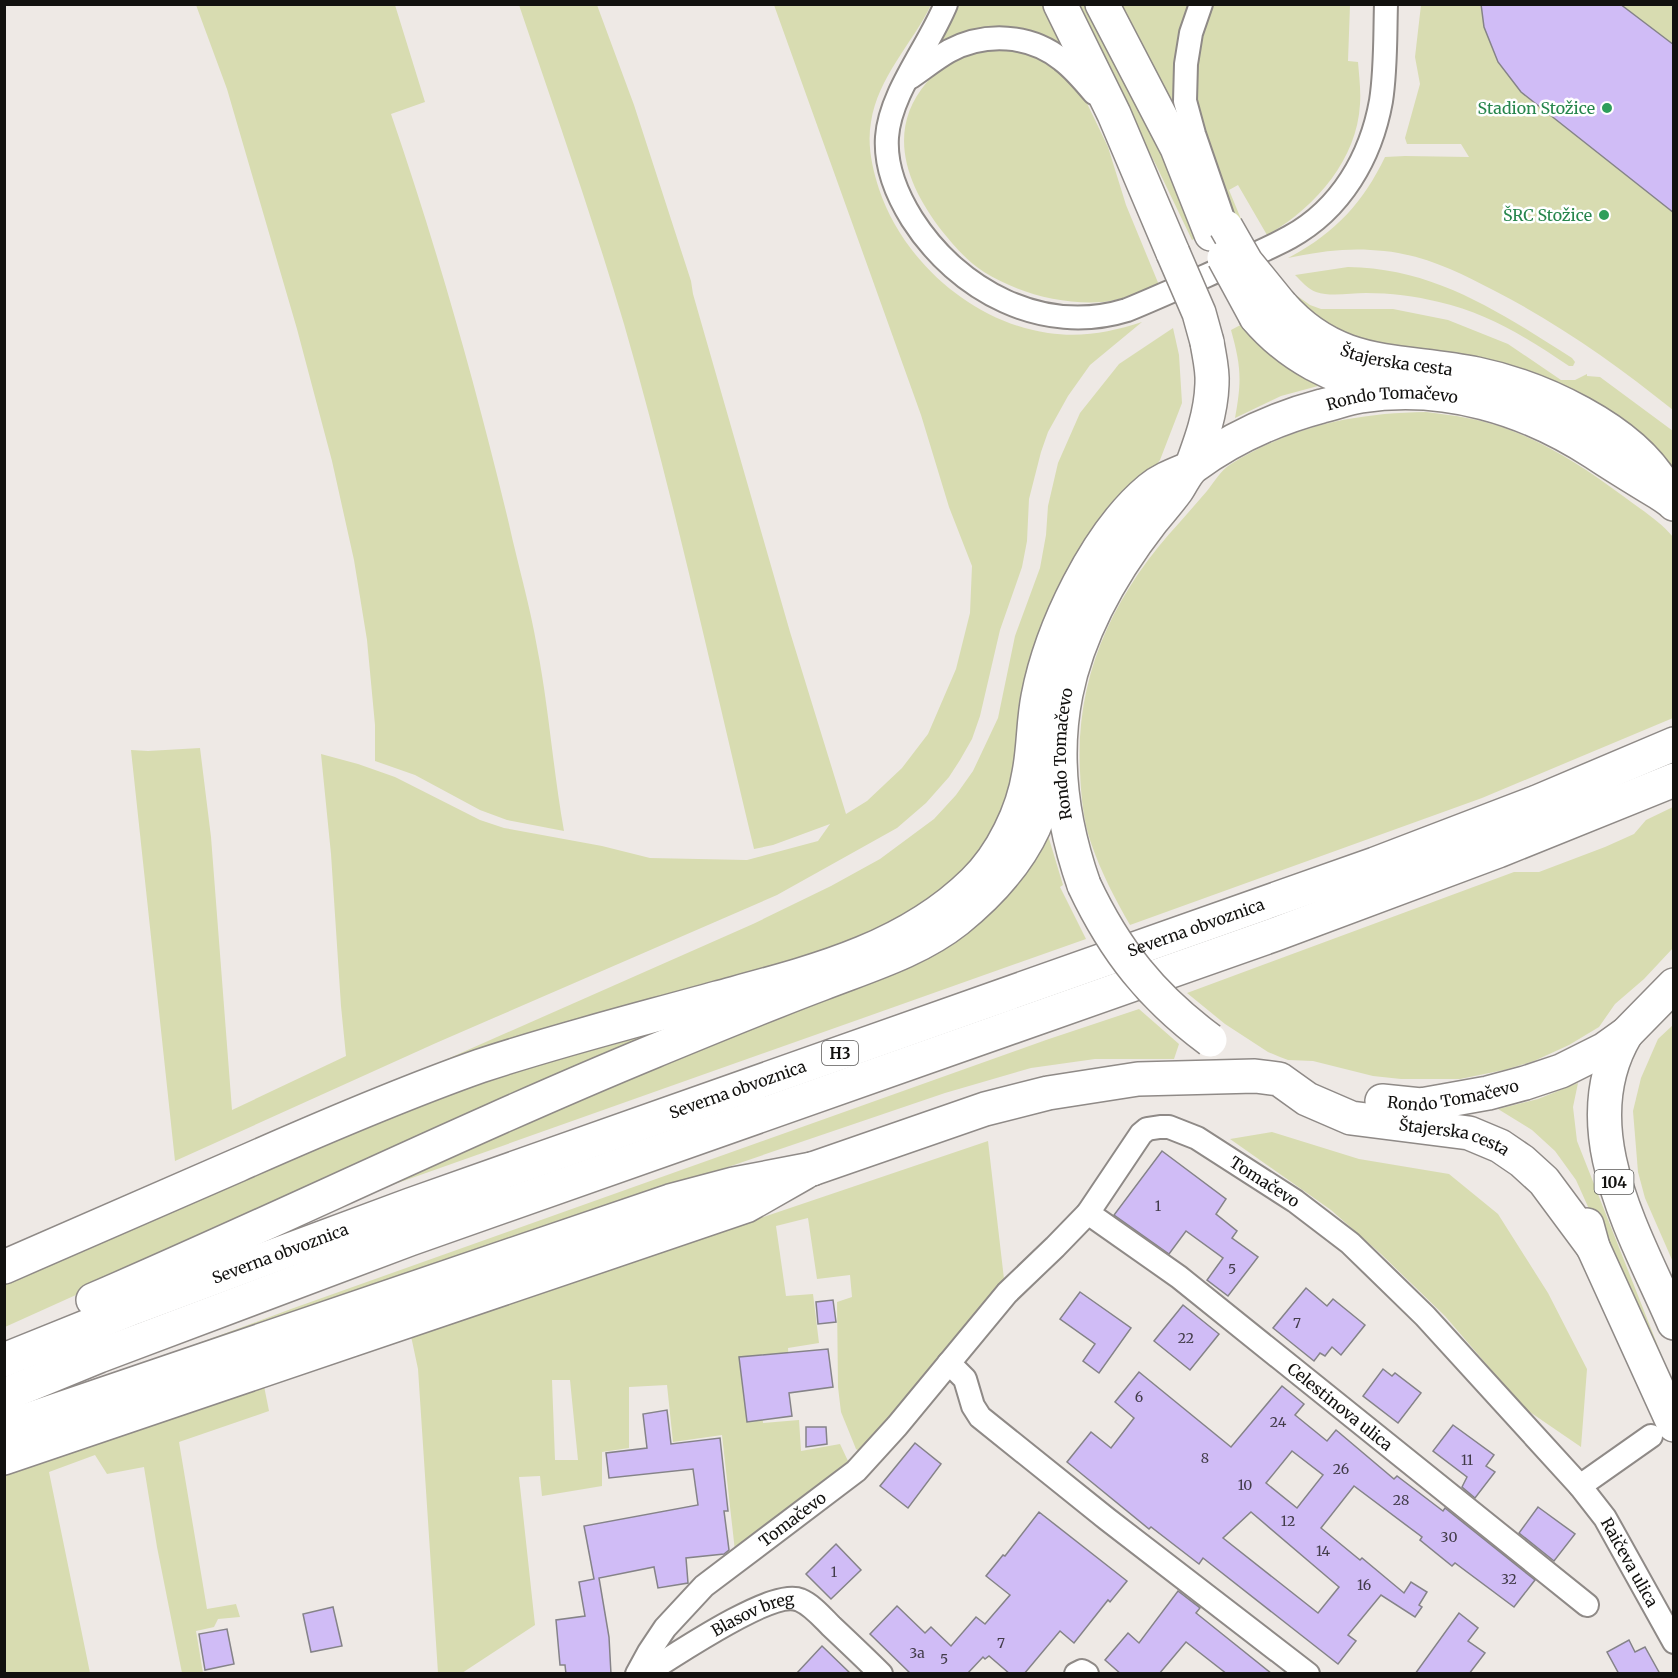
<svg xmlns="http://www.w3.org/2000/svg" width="1678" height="1678" viewBox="0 0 1678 1678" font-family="Merriweather,serif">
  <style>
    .green { fill: #d8dcb1; fill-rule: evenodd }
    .building { fill: #d0bcf6; stroke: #858388; stroke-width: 1.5; fill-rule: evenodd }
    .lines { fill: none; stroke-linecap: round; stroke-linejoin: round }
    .street-casing { stroke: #8f8a87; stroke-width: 26 }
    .secondary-casing { stroke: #8f8a87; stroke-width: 36 }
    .primary-casing { stroke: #8f8a87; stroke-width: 36 }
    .highway-casing { stroke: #8f8a87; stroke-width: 36 }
    .street { stroke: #fff; stroke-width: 22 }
    .secondary { stroke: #fff; stroke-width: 33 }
    .primary { stroke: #fff; stroke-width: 33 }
    .highway { stroke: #fff; stroke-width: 33 }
    .primary-bridge-casing { stroke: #8f8a87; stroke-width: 36; stroke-linecap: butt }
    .primary-bridge { stroke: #fff; stroke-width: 33 }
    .leisure-dot { fill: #2e9e5b; stroke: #fff; stroke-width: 2 }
    .labels { text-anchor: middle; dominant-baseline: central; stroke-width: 5; stroke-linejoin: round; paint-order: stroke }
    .number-label { font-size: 14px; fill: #423c49 }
    .shield { fill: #fff; stroke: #595857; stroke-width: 1.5 }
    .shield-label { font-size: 15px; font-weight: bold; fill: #12110f }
    .leisure-label { font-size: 16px; fill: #27864d; stroke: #fff; text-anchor: end }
    .street-label { font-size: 16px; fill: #12110f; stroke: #fff }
  </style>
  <rect width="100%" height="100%" fill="#eee9e5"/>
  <!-- green -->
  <g class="green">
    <polygon points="1047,4 1067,52 937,48 956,5"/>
    <path d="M196,5H395L425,102L391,114C437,248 476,386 509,524C518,565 530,606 537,647C549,708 553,770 564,831L507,820L480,810L415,775L375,761V725L367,640L354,560L332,461L297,329L227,89Z"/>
    <path d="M519,5H597L634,105L691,281L693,294L790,632L846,814L867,801L902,768L928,734L956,669L970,613L972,566L949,507L921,415L774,5H931C912,44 878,77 871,122C867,145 872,167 879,189C903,261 972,322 1048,333C1082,338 1111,332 1142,322L1090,365L1068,396L1048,432L1041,452L1029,499L1027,541L1022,567L1000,630L980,716L972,739L960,760L949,777L926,803L897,828L777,895L436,1043L175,1161L131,750L148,751L200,748L211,837L232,1110L346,1056L341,1006L331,854L321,754L358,764L395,777L480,820L504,828L602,846L650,858L747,860L818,841L830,824L773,845L754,849C712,674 674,497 624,324C592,216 555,111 519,5Z"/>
    <polygon points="1073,5 1088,5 1206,233 1192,240 1156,165"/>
    <polygon points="1116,5 1190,5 1179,117"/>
    <path d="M1209,5H1350L1348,61L1358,62C1359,75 1361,90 1360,104C1357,160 1315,208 1267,235L1238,185L1229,190L1241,219L1236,221L1214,172L1197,115L1193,69Z"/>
    <path d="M1421,5H1673V410C1617,365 1559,324 1495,291C1459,272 1424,255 1384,251C1351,247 1320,251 1288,258C1334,234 1363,203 1385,157L1405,156L1469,157L1461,144H1407L1405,138L1420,84L1415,57Z"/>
    <path d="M1008,47L1049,60L1083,95L1108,147L1126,205L1159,285C1141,292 1122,300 1103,302C1062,305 1018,293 984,272C968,262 954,246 942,231C907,186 885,131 927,82C950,56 975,49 1008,47Z"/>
    <path d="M1348,267C1435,268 1501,313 1572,358L1575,362L1573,366H1569C1527,338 1488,313 1439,302C1415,296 1390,293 1366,293C1350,293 1331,297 1316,292C1308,289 1301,281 1295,275Z"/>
    <polygon points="1296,295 1310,305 1321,309 1393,309 1448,320 1508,344 1561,380 1575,380 1587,374 1587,376 1600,377 1673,431 1673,467 1345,336 1292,299"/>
    <path d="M1248,321L1329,383L1281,396L1235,418C1242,380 1241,366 1231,330Z"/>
    <polygon points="1173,328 1179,355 1182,403 1160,460 1097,541 1022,775 974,867 878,940 332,1110 753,924 831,886 880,859 934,819 956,795 973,771 998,718 1015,636 1040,568 1046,535 1048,506 1058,463 1080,413 1119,364"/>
    <path d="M1426,412C1439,414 1453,415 1467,418C1526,429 1576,461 1623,496C1640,509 1660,521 1673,537V718L1482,798L1130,925C1115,899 1101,872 1091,843C1083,820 1081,795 1080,771C1075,674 1115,592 1180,522C1189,512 1198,501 1207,491C1215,481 1220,471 1231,464C1293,426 1354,413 1426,412Z"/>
    <polygon points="1673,807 1673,948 1644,979 1615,1004 1599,1027 1569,1045 1534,1061 1504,1070 1460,1079 1401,1079 1373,1076 1313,1061 1288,1060 1280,1057 1268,1052 1225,1024 1187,993 1514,872 1539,872 1605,847 1634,834 1646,820"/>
    <polygon points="1047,832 1063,885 1060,887 1086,939 358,1197 719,1034"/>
    <polygon points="1139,1009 1179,1044 1174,1059 1095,1059 1031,1068 945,1093 188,1351 188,1347 291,1309 1046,1040"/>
    <polygon points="694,1016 5,1327 4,1281 418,1101"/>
    <polygon points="1673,1025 1673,1262 1645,1198 1638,1172 1633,1111 1641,1078 1658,1039"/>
    <polygon points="1578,1083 1573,1107 1577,1141 1665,1364 1660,1367 1576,1180 1555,1151 1532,1130 1498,1109 1538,1099"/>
    <polygon points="1272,1132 1359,1159 1449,1174 1498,1214 1548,1293 1587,1369 1581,1447 1524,1408 1445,1316 1381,1254 1331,1210 1230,1139"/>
    <path d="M988,1141L1004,1279L924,1382L862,1453L856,1449L841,1412L838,1387L837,1302L852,1297L850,1275L817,1279L808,1218L776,1226L786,1296L813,1294L819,1343L788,1348L790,1378L759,1383L763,1423L799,1420L801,1451L840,1444L848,1461L845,1467L735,1551L722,1435L673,1442L667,1385L629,1387V1448L602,1452V1486L542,1496L540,1476L519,1477L535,1625L462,1673H438L418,1369L411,1336ZM552,1380H570L578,1460H555Z"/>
    <polygon points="263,1381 269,1411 179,1442 207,1609 236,1604 240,1617 218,1619 214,1627 196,1631 203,1673 182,1673 157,1547 144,1467 107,1474 95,1455 49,1472 90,1673 5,1673 4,1469"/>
  </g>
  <!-- building -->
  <g class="building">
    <polygon points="1481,4 1620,4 1674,45 1674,213 1521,92 1498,62 1484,27"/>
    <polygon points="1162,1151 1226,1199 1216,1214 1237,1231 1232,1238 1258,1257 1228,1296 1207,1280 1223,1258 1186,1231 1169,1254 1114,1215"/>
    <polygon points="1306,1288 1327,1306 1333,1299 1365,1325 1341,1355 1332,1347 1325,1356 1320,1353 1314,1361 1273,1328"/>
    <polygon points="1080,1292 1131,1328 1099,1373 1083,1361 1095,1344 1060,1319"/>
    <polygon points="833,1300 836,1322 818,1324 816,1302"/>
    <polygon points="1183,1305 1219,1334 1190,1370 1154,1341"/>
    <polygon points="828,1349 833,1387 789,1393 792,1416 747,1422 739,1357"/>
    <polygon points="1383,1369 1392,1376 1395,1373 1421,1393 1398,1423 1363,1396"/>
    <path d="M1139,1372L1231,1447L1282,1386L1304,1404L1295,1415L1327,1441L1336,1430L1394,1479L1397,1476L1443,1511L1445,1508L1535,1580L1514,1607L1455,1563L1452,1566L1420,1540L1422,1537L1354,1486L1321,1528L1360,1560L1362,1558L1404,1593L1411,1582L1427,1592L1419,1605L1422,1607L1415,1617L1381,1595L1348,1635L1356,1641L1338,1664L1203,1558L1199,1564L1151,1527L1149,1529L1067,1462L1091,1432L1111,1448L1134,1418L1115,1402ZM1292,1451L1323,1475L1297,1508L1266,1483ZM1251,1512L1339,1587L1318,1613L1223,1538Z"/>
    <polygon points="667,1410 671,1444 720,1438 728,1511 724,1511 729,1550 724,1554 686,1558 688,1583 658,1588 654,1567 599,1578 609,1637 611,1674 566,1674 565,1665 560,1665 556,1620 585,1616 579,1582 594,1579 584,1526 698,1505 693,1469 609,1478 606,1453 647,1448 643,1414"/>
    <polygon points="1453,1425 1494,1455 1486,1466 1495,1472 1475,1498 1462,1487 1467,1477 1433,1451"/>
    <polygon points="806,1427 826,1427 827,1444 806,1447"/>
    <polygon points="915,1443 941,1464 908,1508 880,1486"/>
    <polygon points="1538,1507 1575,1534 1554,1561 1519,1533"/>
    <polygon points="1039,1512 1127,1581 1110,1602 1108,1600 1074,1643 1060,1631 1024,1674 1010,1674 989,1656 985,1659 983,1657 967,1674 911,1674 870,1634 897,1606 925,1633 931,1627 951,1646 976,1617 985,1624 1010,1595 986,1576 1003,1555 1005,1556"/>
    <polygon points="836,1544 861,1570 831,1599 806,1574"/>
    <polygon points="1178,1591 1200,1608 1196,1613 1272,1674 1227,1674 1186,1642 1159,1674 1121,1674 1105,1660 1128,1633 1139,1643"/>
    <polygon points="333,1607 342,1646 311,1652 303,1614"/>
    <polygon points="1459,1613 1478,1628 1468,1641 1485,1653 1469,1674 1415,1674"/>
    <polygon points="227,1629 234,1664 205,1670 199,1634"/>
    <polygon points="1629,1640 1635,1652 1645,1647 1660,1674 1619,1674 1607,1652"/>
    <polygon points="822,1646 851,1674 796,1674"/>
  </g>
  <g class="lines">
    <!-- street casing -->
    <g class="street-casing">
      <g id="street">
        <path d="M946,4C929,46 890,93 887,137C885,166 897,195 912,219C958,291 1043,336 1127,310C1161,296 1194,281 1228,266C1249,257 1270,248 1290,237C1341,209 1371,157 1381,101C1386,69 1385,36 1386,4"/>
        <polyline points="1201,4 1191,33 1186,64 1185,101 1194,134 1226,227"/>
        <path d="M911,77C923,69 935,59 949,51C985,32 1030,34 1062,60C1074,69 1084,81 1094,93"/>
        <path id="s1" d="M1088,1213L1179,1277L1587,1605"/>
        <polyline points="949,1363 965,1379 973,1406 980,1417 1107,1519 1308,1674"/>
        <polyline points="1580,1486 1651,1436"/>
        <path id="s2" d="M637,1674L649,1652L665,1628L704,1586L856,1471L897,1426L1007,1293L1055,1247L1088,1213L1141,1134L1147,1129L1160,1127H1169L1197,1138L1295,1201L1350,1243L1425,1316L1580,1486L1605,1518L1674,1642"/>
        <path id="s3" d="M645,1674C672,1657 773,1588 800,1600C812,1605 822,1617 831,1626C848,1642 865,1658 881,1674"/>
        <polyline points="1076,1674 1082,1671 1087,1674"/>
      </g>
    </g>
    <!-- secondary casing -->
    <g class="secondary-casing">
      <g id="secondary">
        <path d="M4,1267C82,1233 160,1199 238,1165C317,1130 398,1095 480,1066C558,1040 638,1020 717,998C809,973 904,951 974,882C1002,855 1023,811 1029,773C1034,748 1033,722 1038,697C1051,629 1096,534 1150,489C1162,479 1177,474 1191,468"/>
        <polyline points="4,1458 746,1206 804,1173"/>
      </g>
    </g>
    <!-- primary casing -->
    <g class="primary-casing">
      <g id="primary">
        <polyline points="1060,4 1114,114 1173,253"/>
        <polyline points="1102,4 1177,148 1211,234"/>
        <path id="s4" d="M1281,305C1339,371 1400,358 1477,374C1539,387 1631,428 1664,486"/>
        <path d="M1256,317C1290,357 1333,378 1385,390"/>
        <path d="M1191,468C1201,441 1211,414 1212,384C1213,370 1209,355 1207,342"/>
        <path id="s5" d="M1084,885C1035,745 1062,637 1152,521C1160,511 1169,501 1177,490C1182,483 1186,472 1194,466C1232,438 1277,418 1322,406C1335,403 1348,398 1361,396C1444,383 1526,408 1595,453C1613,465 1631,476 1649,487C1657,492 1667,497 1674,504"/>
        <path d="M1626,1034C1570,1128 1636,1235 1674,1323"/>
        <path id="s6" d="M1382,1101L1421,1105L1488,1093L1525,1083L1561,1071L1605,1049L1626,1034L1674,985"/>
        <path id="s7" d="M812,1169L985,1109L1048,1093L1138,1079L1255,1076L1279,1079L1307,1099L1351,1118L1469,1133L1500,1146L1522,1161L1544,1181L1593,1247"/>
        <polyline points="1587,1225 1593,1247 1674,1425"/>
      </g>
    </g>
    <!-- highway casing -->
    <g class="highway-casing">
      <g id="highway">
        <path d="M93,1300C281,1219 465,1129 654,1051C710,1028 765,1005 821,984C867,966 918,951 957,920C988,895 1017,864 1034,827C1045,800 1052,772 1059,744"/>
        <path id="s8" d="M4,1360L133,1308L410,1205L1375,864L1537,802L1674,744"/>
        <polyline points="4,1395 99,1356 410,1239 1276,934 1498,851 1674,780"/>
        <polyline points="4,1428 670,1201 734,1184 812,1169"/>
      </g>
    </g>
    <!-- street -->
    <use href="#street" class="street"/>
    <!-- secondary -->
    <use href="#secondary" class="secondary"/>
    <!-- primary -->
    <use href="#primary" class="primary"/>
    <!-- highway -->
    <use href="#highway" class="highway"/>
    <!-- primary-bridge casing -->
    <g class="primary-bridge-casing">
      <g id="primary-bridge">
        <polyline points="1226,227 1246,262 1281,305"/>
        <polyline points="1173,253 1199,313 1207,342"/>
        <polyline points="1224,258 1256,317"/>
        <path d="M1084,885C1115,951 1152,997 1210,1040"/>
      </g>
    </g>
    <!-- primary-bridge -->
    <use href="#primary-bridge" class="primary-bridge"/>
  </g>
  <!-- markers -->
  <g class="leisure-dot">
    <circle cx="1607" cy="108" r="6"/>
    <circle cx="1604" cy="215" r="6"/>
  </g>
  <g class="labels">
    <!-- number labels -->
    <g class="number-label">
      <text x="1158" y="1206">1</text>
      <text x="1232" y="1269">5</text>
      <text x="1297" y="1323">7</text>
      <text x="1186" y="1338">22</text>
      <text x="1139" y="1397">6</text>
      <text x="1278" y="1422">24</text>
      <text x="1205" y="1458">8</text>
      <text x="1467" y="1460">11</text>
      <text x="1341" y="1469">26</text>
      <text x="1245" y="1485">10</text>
      <text x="1401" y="1500">28</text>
      <text x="1288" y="1521">12</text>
      <text x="1449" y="1537">30</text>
      <text x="1323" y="1551">14</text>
      <text x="834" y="1572">1</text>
      <text x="1509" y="1579">32</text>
      <text x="1364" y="1585">16</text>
      <text x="1001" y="1643">7</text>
      <text x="917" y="1653">3a</text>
      <text x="944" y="1659">5</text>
    </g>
    <!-- shield labels -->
    <g class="shield">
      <rect x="822" y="1041" width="36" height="24" rx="4.5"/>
      <rect x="1594.5" y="1170" width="39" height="24" rx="4.5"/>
    </g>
    <g class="shield-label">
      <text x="840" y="1053">H3</text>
      <text x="1614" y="1182">104</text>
    </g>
    <!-- leisure labels -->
    <g class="leisure-label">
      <text x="1595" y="108">Stadion Stožice</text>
      <text x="1592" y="215">ŠRC Stožice</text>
    </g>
    <!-- street labels -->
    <g class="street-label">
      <text stroke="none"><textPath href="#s4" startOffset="132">Štajerska cesta</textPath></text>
      <text stroke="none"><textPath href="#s5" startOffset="672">Rondo Tomačevo</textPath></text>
      <text stroke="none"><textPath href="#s5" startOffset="134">Rondo Tomačevo</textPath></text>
      <text stroke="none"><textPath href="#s8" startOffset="1268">Severna obvoznica</textPath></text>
      <text stroke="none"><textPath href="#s8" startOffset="782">Severna obvoznica</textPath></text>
      <text stroke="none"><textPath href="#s6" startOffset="72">Rondo Tomačevo</textPath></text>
      <text stroke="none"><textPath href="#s7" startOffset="668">Štajerska cesta</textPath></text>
      <text stroke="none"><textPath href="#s2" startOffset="885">Tomačevo</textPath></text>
      <text stroke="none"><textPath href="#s8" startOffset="296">Severna obvoznica</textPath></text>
      <text stroke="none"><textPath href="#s1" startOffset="318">Celestinova ulica</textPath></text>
      <text stroke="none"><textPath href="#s2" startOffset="222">Tomačevo</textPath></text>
      <text stroke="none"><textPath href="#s2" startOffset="1416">Raičeva ulica</textPath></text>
      <text stroke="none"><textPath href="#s3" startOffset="124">Blasov breg</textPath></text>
    </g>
  </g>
  <!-- border -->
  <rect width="1678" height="1678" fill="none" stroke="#12110f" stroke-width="12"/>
</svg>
